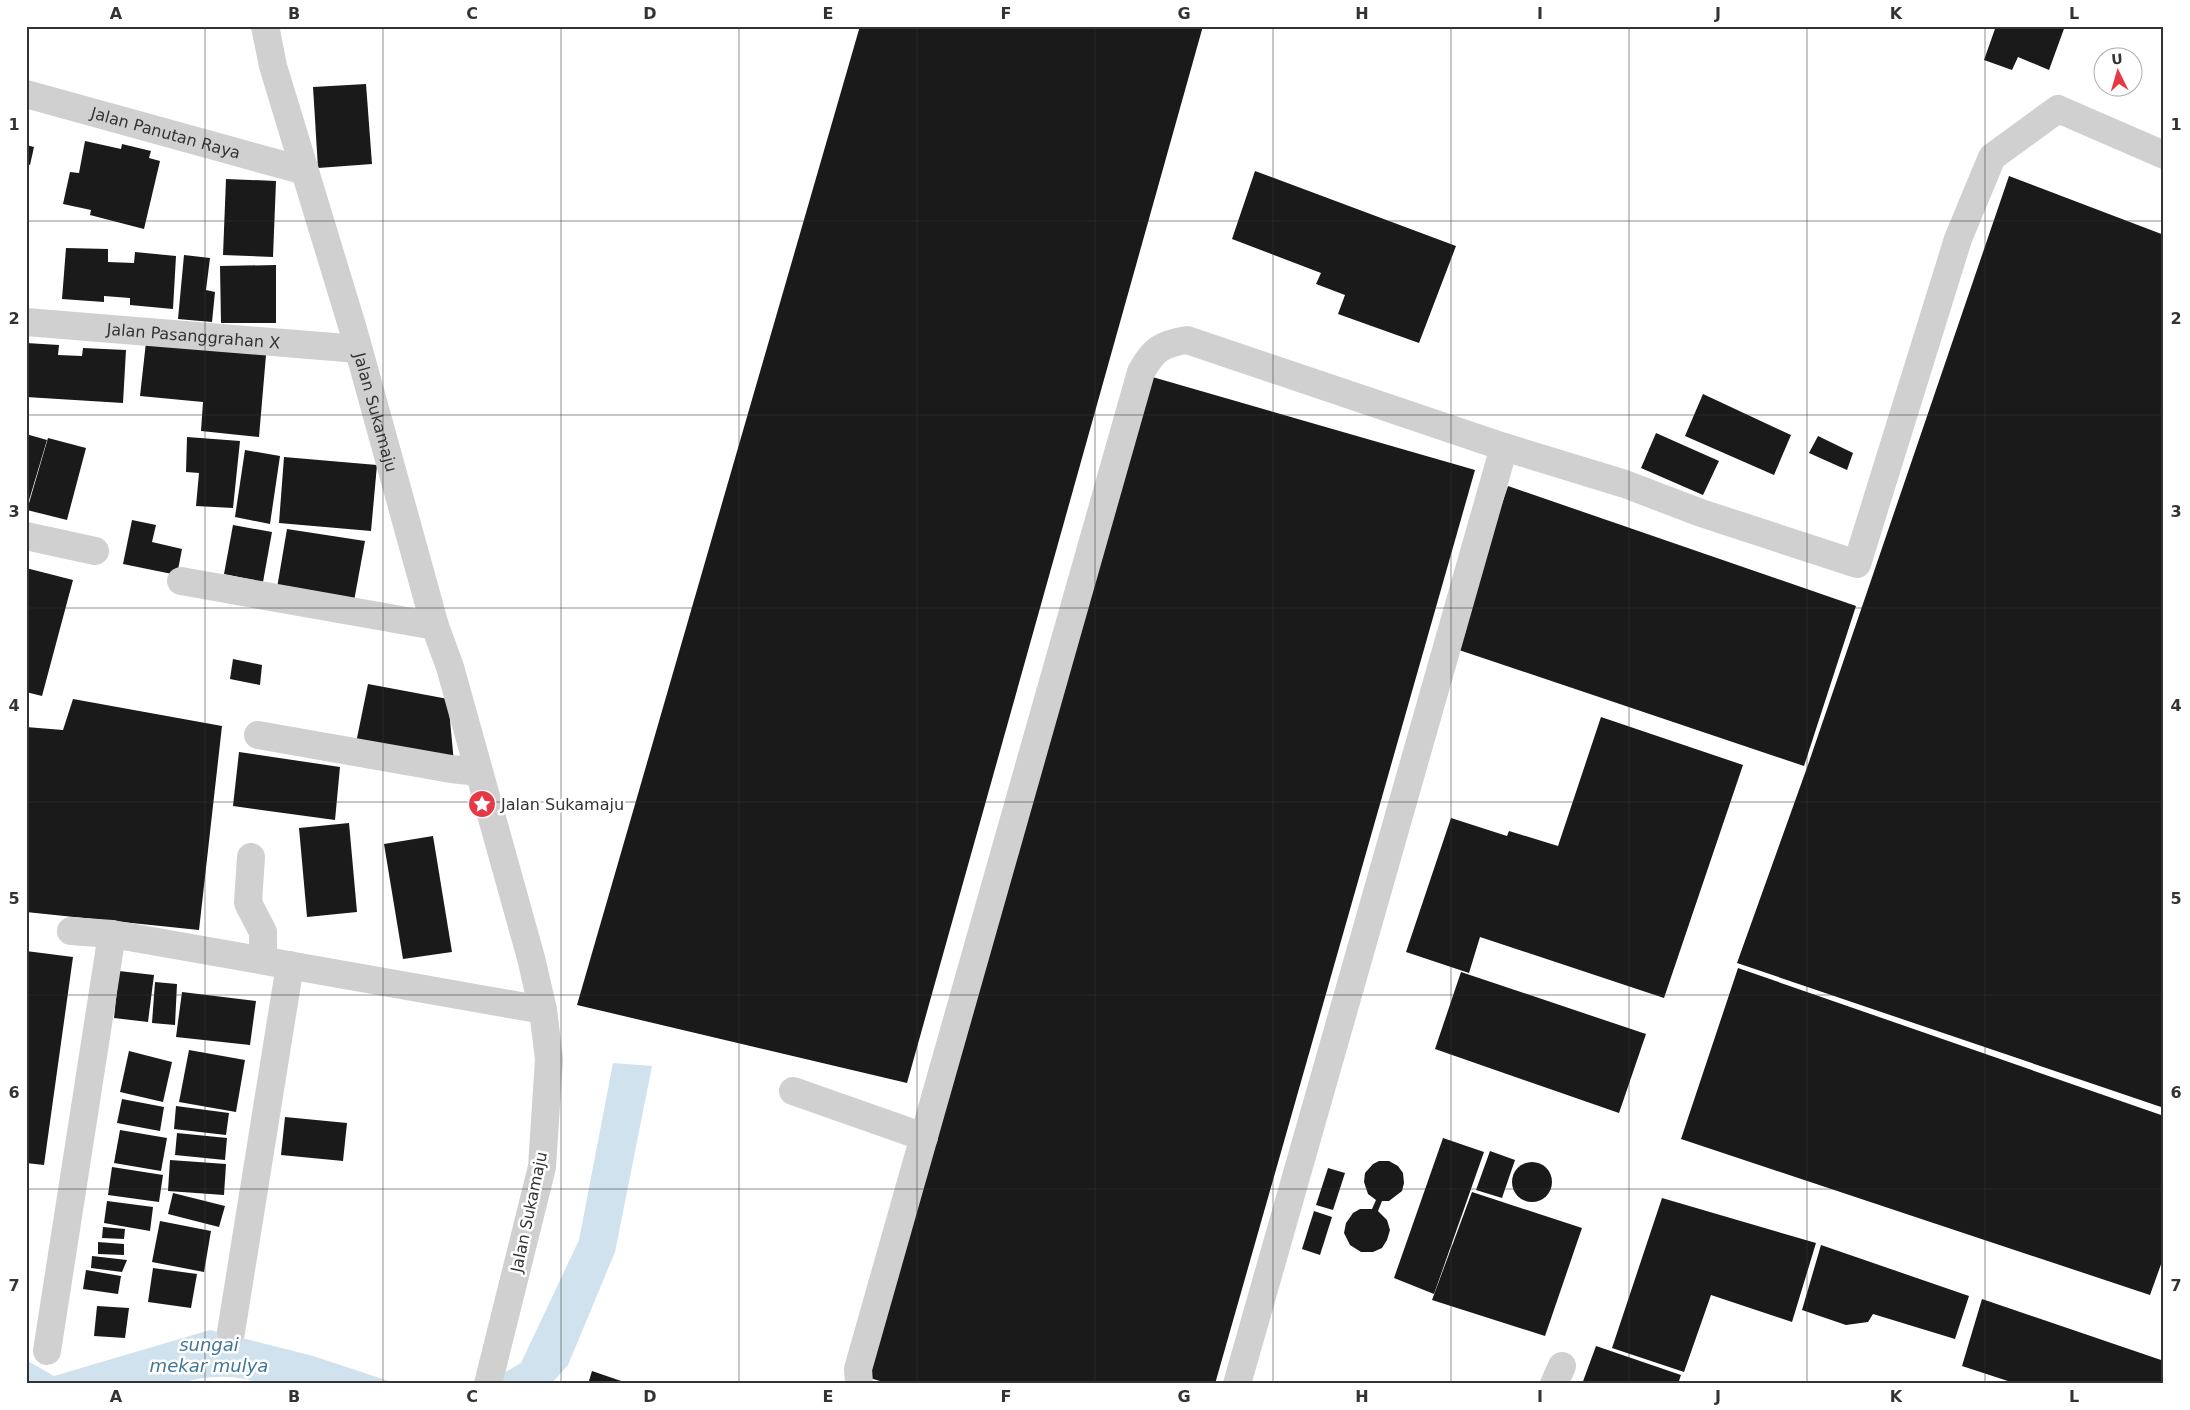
<svg xmlns="http://www.w3.org/2000/svg" width="2190" height="1410" viewBox="0 0 2190 1410" font-family="'DejaVu Sans',sans-serif">
  <style>
    .water { fill: #cfe2ee }
    .building { fill: #1a1a1a }
    .lines { fill: none; stroke-linecap: round; stroke-linejoin: round }
    .minor { stroke: #d0d0d0; stroke-width: 28 }
    .grid { fill: none; stroke: #333; stroke-width: 1; stroke-opacity: 0.55 }
    .labels { text-anchor: middle; dominant-baseline: central; stroke-width: 5; stroke-linejoin: round; paint-order: stroke }
    .street-label { font-size: 16px; fill: #333; stroke: #fff }
    .poi-label { font-size: 16px; fill: #333; stroke: #fff; text-anchor: start }
    .water-label { font-size: 18px; font-style: italic; fill: #3f7597; stroke: #fff }
    .neatline { fill: none; stroke: #333; stroke-width: 2 }
    .grid-label { font-size: 16px; text-anchor: middle; font-weight: bold; fill: #333 }
  </style>
  <rect width="100%" height="100%" fill="#fff"/>
  <!-- water -->
  <g class="water">
    <polygon points="613,1063 652,1066 615,1252 568,1365 551,1384 484,1384 521,1363 579,1240"/>
    <path d="M210,1330L313,1356L398,1384H262C234,1374 207,1375 179,1384H26V1360L54,1376Z"/>
  </g>
  <!-- building -->
  <g class="building">
    <polygon points="860,26 1203,26 907,1083 577,1005"/>
    <polygon points="1996,26 2065,26 2049,70 2018,57 2012,70 1984,60"/>
    <polygon points="366,84 372,164 318,168 313,87"/>
    <polygon points="85,141 121,149 122,144 151,151 149,158 160,161 144,229 90,215 91,210 63,204 70,172 79,173"/>
    <polygon points="26,145 34,147 30,165 26,164"/>
    <polygon points="1255,171 1456,246 1419,343 1338,314 1345,295 1316,284 1321,273 1232,239"/>
    <polygon points="2009,176 2164,235 2164,1108 1737,963 1809,762"/>
    <polygon points="226,179 276,181 273,257 223,255"/>
    <polygon points="66,248 108,249 108,262 134,263 135,252 176,256 173,309 130,305 130,298 104,296 104,302 62,299"/>
    <polygon points="184,255 210,258 206,290 215,292 212,322 178,319"/>
    <polygon points="276,265 276,323 221,323 220,266"/>
    <polygon points="146,342 266,355 259,437 201,431 203,402 140,396"/>
    <polygon points="26,343 59,345 58,355 82,356 83,348 126,350 123,403 26,397"/>
    <polygon points="1149,376 1475,470 1215,1384 890,1384 863,1376"/>
    <polygon points="1703,394 1791,435 1774,475 1685,436"/>
    <polygon points="1656,433 1719,461 1703,495 1641,468"/>
    <polygon points="26,434 47,440 27,507 26,507"/>
    <polygon points="1818,436 1853,453 1847,470 1809,453"/>
    <polygon points="187,437 240,441 233,508 196,506 199,473 186,472"/>
    <polygon points="48,438 86,448 67,520 27,510"/>
    <polygon points="245,450 280,456 270,524 235,517"/>
    <polygon points="284,457 377,465 371,531 279,523"/>
    <polygon points="1508,486 1856,606 1804,766 1453,648"/>
    <polygon points="132,520 156,525 152,542 182,549 177,575 123,564"/>
    <polygon points="233,525 272,532 263,582 224,574"/>
    <polygon points="287,529 365,541 354,601 277,588"/>
    <polygon points="26,568 73,580 42,696 26,692"/>
    <polygon points="233,659 262,665 260,685 230,679"/>
    <polygon points="368,684 448,699 454,763 356,743"/>
    <polygon points="73,699 222,726 199,930 26,912 26,727 63,730"/>
    <polygon points="1601,717 1743,765 1664,998 1480,937 1469,973 1406,952 1451,818 1507,836 1509,831 1558,846"/>
    <polygon points="239,752 340,767 335,820 233,806"/>
    <polygon points="349,823 357,912 307,917 299,828"/>
    <polygon points="433,836 452,952 403,959 384,844"/>
    <polygon points="26,951 73,957 44,1165 26,1163"/>
    <polygon points="1738,968 2164,1116 2164,1256 2150,1295 1681,1139"/>
    <polygon points="119,971 154,975 148,1022 114,1018"/>
    <polygon points="1461,972 1646,1034 1619,1113 1435,1049"/>
    <polygon points="155,982 177,984 175,1025 152,1023"/>
    <polygon points="182,992 256,1001 250,1045 176,1037"/>
    <polygon points="189,1050 245,1060 236,1112 179,1102"/>
    <polygon points="129,1051 172,1062 163,1102 120,1092"/>
    <polygon points="122,1099 164,1107 160,1131 117,1123"/>
    <polygon points="176,1106 229,1113 226,1135 174,1129"/>
    <polygon points="285,1117 347,1123 343,1161 281,1155"/>
    <polygon points="120,1130 167,1138 161,1171 114,1163"/>
    <polygon points="177,1133 227,1138 225,1160 175,1155"/>
    <polygon points="1443,1138 1484,1152 1434,1294 1394,1278"/>
    <polygon points="1490,1151 1515,1160 1502,1198 1476,1190"/>
    <polygon points="170,1160 226,1164 224,1195 168,1191"/>
    <polygon points="1379,1161 1389,1161 1398,1166 1403,1173 1404,1183 1402,1191 1389,1201 1382,1201 1378,1211 1387,1220 1390,1230 1387,1240 1382,1248 1373,1252 1361,1252 1350,1245 1344,1233 1346,1223 1353,1213 1360,1209 1372,1209 1376,1200 1368,1194 1364,1182 1365,1173 1373,1164"/>
    <circle cx="1532" cy="1182" r="20"/>
    <polygon points="112,1167 163,1175 159,1202 108,1195"/>
    <polygon points="1328,1168 1345,1173 1333,1210 1316,1205"/>
    <polygon points="1472,1192 1582,1228 1545,1336 1432,1300"/>
    <polygon points="173,1193 225,1206 219,1227 168,1214"/>
    <polygon points="1662,1198 1816,1243 1792,1322 1711,1295 1684,1372 1612,1348"/>
    <polygon points="107,1201 153,1207 150,1231 104,1223"/>
    <polygon points="1314,1211 1332,1217 1320,1255 1302,1249"/>
    <polygon points="160,1221 211,1231 204,1272 152,1262"/>
    <polygon points="103,1227 125,1229 124,1239 102,1238"/>
    <polygon points="98,1242 124,1244 124,1255 98,1254"/>
    <polygon points="1821,1245 1969,1296 1955,1339 1873,1314 1868,1322 1846,1325 1802,1310"/>
    <polygon points="92,1256 127,1260 122,1272 91,1268"/>
    <polygon points="153,1268 197,1274 191,1308 148,1302"/>
    <polygon points="86,1270 121,1276 118,1294 83,1289"/>
    <polygon points="1982,1299 2164,1361 2164,1384 2017,1384 1962,1366"/>
    <polygon points="97,1306 129,1308 125,1338 94,1336"/>
    <polygon points="1596,1346 1681,1375 1678,1384 1582,1384"/>
    <polygon points="592,1371 627,1383 627,1384 588,1384"/>
  </g>
  <g class="lines">
    <!-- minor -->
    <g class="minor">
      <path id="s1" d="M265,26L273,66L353,329L435,626L450,667L531,958L543,1010L549,1059L542,1167L488,1384"/>
      <path id="s2" d="M26,94L305,171"/>
      <path id="s3" d="M26,322L358,349"/>
      <polyline points="26,536 95,551"/>
      <polyline points="181,581 435,626"/>
      <polyline points="258,735 451,769 479,772"/>
      <polyline points="251,857 248,903 263,932 263,960"/>
      <polyline points="71,931 112,934 543,1010"/>
      <polyline points="793,1091 924,1137"/>
      <polyline points="231,1332 290,965"/>
      <polyline points="47,1351 112,934"/>
      <path d="M859,1384L858,1369L1141,372C1153,350 1161,344 1187,340L1504,447L1625,484L1701,513L1857,564L1958,239L1992,157L2058,109L2164,155"/>
      <polyline points="1237,1384 1504,447"/>
      <polyline points="1554,1384 1562,1366"/>
    </g>
  </g>
  <!-- grid -->
  <path class="grid" d="M205,26V1384M383,26V1384M561,26V1384M739,26V1384M917,26V1384M1095,26V1384M1273,26V1384M1451,26V1384M1629,26V1384M1807,26V1384M1985,26V1384M26,221H2164M26,415H2164M26,608H2164M26,802H2164M26,995H2164M26,1189H2164"/>
  <!-- icons -->
  <defs>
    <g id="sight-disc" transform="scale(1.4375)"><circle r="9.5" fill="#e63946" stroke="#fff"/><path d="M0-6L1.8-2.2L6-1.7L2.9 1.2L3.7 5.4L0 3.3L-3.7 5.4L-2.9 1.2L-6-1.7L-1.8-2.2Z" fill="#fff"/></g>
  </defs>
  <g fill-rule="evenodd">
    <use href="#sight-disc" x="482" y="804"/>
  </g>
  <g class="labels">
    <!-- street labels -->
    <g class="street-label">
      <text stroke="none"><textPath href="#s2" startOffset="145">Jalan Panutan Raya</textPath></text>
      <text stroke="none"><textPath href="#s3" startOffset="168">Jalan Pasanggrahan X</textPath></text>
      <text stroke="none"><textPath href="#s1" startOffset="402">Jalan Sukamaju</textPath></text>
      <text transform="translate(529 1212) rotate(-78)">Jalan Sukamaju</text>
    </g>
    <!-- poi labels -->
    <g class="poi-label">
      <text x="501" y="804">Jalan Sukamaju</text>
    </g>
    <!-- water labels -->
    <g class="water-label">
      <text x="209" y="1344">sungai<tspan x="209" dy="21">mekar mulya</tspan></text>
    </g>
  </g>
  <!-- border -->
  <rect width="2190" height="1410" fill="none" stroke="#ffffff" stroke-width="55"/>
  <!-- north arrow -->
  <g transform="translate(2118 72) rotate(355)"><circle r="24" fill="#ffffff" stroke="#adadad"/>
  <path d="M0-4L9 19L0 12L-9 19Z" fill="#e63946"/>
  <text y="-8" font-size="14" font-weight="bold" text-anchor="middle" fill="#333333">U</text>
  </g>
  <rect x="28" y="28" width="2134" height="1354" class="neatline"/>
  <g class="grid-label">
    <text x="116" y="19">A</text>
    <text x="294" y="19">B</text>
    <text x="472" y="19">C</text>
    <text x="650" y="19">D</text>
    <text x="828" y="19">E</text>
    <text x="1006" y="19">F</text>
    <text x="1184" y="19">G</text>
    <text x="1362" y="19">H</text>
    <text x="1540" y="19">I</text>
    <text x="1718" y="19">J</text>
    <text x="1896" y="19">K</text>
    <text x="2074" y="19">L</text>
    <text x="14" y="130">1</text>
    <text x="2176" y="130">1</text>
    <text x="14" y="324">2</text>
    <text x="2176" y="324">2</text>
    <text x="14" y="517">3</text>
    <text x="2176" y="517">3</text>
    <text x="14" y="711">4</text>
    <text x="2176" y="711">4</text>
    <text x="14" y="904">5</text>
    <text x="2176" y="904">5</text>
    <text x="14" y="1098">6</text>
    <text x="2176" y="1098">6</text>
    <text x="14" y="1291">7</text>
    <text x="2176" y="1291">7</text>
    <text x="116" y="1402">A</text>
    <text x="294" y="1402">B</text>
    <text x="472" y="1402">C</text>
    <text x="650" y="1402">D</text>
    <text x="828" y="1402">E</text>
    <text x="1006" y="1402">F</text>
    <text x="1184" y="1402">G</text>
    <text x="1362" y="1402">H</text>
    <text x="1540" y="1402">I</text>
    <text x="1718" y="1402">J</text>
    <text x="1896" y="1402">K</text>
    <text x="2074" y="1402">L</text>
  </g>
</svg>
